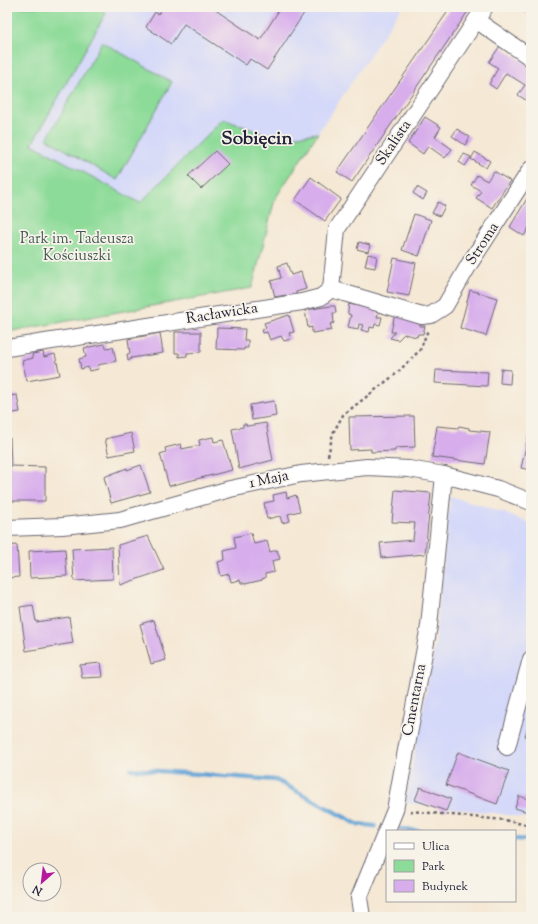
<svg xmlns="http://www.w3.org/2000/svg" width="538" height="924" viewBox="0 0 538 924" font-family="'Sorts Mill Goudy',serif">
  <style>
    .built { fill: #d4d8f9 }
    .green { fill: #8ddb99; stroke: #587e6a }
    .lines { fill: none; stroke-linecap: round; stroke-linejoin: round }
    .stream { stroke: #62a3d5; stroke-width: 4.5 }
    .building { fill: #d7adec }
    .minor-casing { stroke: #6c6771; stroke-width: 18 }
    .path { stroke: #6c6771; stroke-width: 2.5; stroke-dasharray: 3 3; stroke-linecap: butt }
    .minor { stroke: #fff; stroke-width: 16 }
    .labels { text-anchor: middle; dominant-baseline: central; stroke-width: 3.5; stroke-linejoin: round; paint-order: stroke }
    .street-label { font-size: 15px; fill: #22223b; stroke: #f7f3e8 }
    .park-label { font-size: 15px; fill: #425a57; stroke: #f7f3e8 }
    .district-label { font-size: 19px; font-weight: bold; fill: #22223b; stroke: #f7f3e8 }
  </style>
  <rect width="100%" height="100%" fill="#f7f3e8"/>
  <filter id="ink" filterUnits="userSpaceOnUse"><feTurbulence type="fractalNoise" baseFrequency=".025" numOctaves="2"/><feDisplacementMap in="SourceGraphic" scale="8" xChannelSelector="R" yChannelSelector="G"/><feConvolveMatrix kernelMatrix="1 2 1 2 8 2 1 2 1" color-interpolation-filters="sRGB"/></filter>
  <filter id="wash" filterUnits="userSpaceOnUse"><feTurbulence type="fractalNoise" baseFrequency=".012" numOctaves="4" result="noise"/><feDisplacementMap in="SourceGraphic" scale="16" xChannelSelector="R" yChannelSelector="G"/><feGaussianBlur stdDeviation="0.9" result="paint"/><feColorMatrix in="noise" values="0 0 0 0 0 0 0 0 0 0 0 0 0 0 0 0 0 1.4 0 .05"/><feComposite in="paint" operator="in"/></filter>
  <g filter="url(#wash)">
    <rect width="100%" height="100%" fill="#f5e8d4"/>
    <!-- built -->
    <g class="built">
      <polygon points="98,7 402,7 318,133 277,139 223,120 140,203 32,144 106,14"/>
      <polygon points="450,496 502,512 531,524 531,819 495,813 405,803 435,645"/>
    </g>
    <!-- green -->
    <g class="green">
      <polygon points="7,7 98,7 106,13 32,144 140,203 223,119 277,139 318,133 275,199 252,288 7,332"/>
      <polygon points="102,42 172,82 117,180 47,139"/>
    </g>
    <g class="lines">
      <!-- stream -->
      <g class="stream">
        <polyline points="131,769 276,780 357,824 375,826"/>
        <polyline points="400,829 420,831"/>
        <polyline points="515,839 531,840"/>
      </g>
    </g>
    <g id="blocks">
      <!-- building -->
      <g class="building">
        <polygon points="161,7 211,7 260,40 281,7 308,7 267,70 250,59 246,65 184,24 171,44 146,27 155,12 158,14 163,8"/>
        <polygon points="451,7 471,7 352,182 337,172"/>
        <polygon points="519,7 530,7 527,13 518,9"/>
        <polygon points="500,46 531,67 531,95 527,101 518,95 525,85 506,73 496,89 489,84 498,68 489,62"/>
        <polygon points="425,117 441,127 435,137 452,149 445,158 428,146 423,154 408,143"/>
        <polygon points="457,129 470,137 465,145 452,136"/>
        <polygon points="215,151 228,164 201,189 188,176"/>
        <polygon points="475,152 490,161 486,168 471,159"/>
        <polygon points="464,154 471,157 465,166 459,162"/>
        <polygon points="494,171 510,181 492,208 476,198 481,191 471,185 477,175 487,181"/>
        <polygon points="311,177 341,199 325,221 295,200"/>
        <polygon points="417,187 427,193 423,200 413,193"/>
        <polygon points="531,192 531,224 524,236 510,227"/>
        <polygon points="438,202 445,206 440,216 432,213"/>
        <polygon points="414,214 431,220 419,256 402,250"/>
        <polygon points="359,242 370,245 368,252 357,249"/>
        <polygon points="368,254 377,256 375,268 365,266"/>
        <polygon points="394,258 416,263 409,296 387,292"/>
        <polygon points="287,263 291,275 301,272 306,289 296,292 296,295 287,298 286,295 275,297 271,281 281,278 278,266"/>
        <polygon points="470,290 497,298 486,336 460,328"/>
        <polygon points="349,304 379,310 377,317 382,317 380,325 375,324 374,328 370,327 369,332 361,330 363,325 359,324 358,329 348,327 351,315 348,314 348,311"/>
        <polygon points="331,306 335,306 336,313 333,313 334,323 330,324 332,330 312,333 312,327 308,328 305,310"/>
        <polygon points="395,314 421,320 420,326 425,326 423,334 418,334 417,337 404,334 398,340 390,338 395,332 391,332"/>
        <polygon points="289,315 294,332 289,333 291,339 284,341 281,336 270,340 267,332 263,333 262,329 266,328 264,323"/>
        <polygon points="217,328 245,329 244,340 248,340 248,348 244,348 244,350 216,349"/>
        <polygon points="175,332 201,332 201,352 187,353 187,356 179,357 179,353 175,353"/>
        <polygon points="160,333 163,353 131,358 131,359 128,361 127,354 130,354 128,339"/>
        <polygon points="105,344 106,348 113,347 116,361 98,365 99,369 89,371 88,367 81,369 79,359 86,357 84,348"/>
        <polygon points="43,352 44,357 55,354 60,375 27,381 22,361 33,358 32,354"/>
        <polygon points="501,369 511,370 510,384 500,383"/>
        <polygon points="436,370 488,372 487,386 435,383"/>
        <polygon points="17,395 20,412 7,414 7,396"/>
        <polygon points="274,401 276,416 252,420 250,405"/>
        <polygon points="414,416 415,447 395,448 395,451 371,452 371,449 350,450 349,417"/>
        <polygon points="266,423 273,460 239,469 232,429 243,427 243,424 246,424 247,426"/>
        <polygon points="437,426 458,428 459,426 469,428 469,430 490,432 485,464 432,457"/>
        <polygon points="131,433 135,451 109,456 105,439"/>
        <polygon points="213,437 214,442 223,440 232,470 169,486 160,454 166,452 165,448 181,444 182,449 200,445 199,440"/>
        <polygon points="7,438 10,438 11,466 45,467 45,501 11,501 11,507 7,507"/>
        <polygon points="528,438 531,439 531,470 521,468"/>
        <polygon points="141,465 150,492 111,503 104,477 127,468 127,470"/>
        <polygon points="395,490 431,493 425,554 382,558 380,543 413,540 415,523 392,522"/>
        <polygon points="286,492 287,498 296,495 300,511 288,514 290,521 282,523 280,516 267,519 264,503 274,501 273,495"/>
        <polygon points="251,533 254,544 267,541 270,552 277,550 280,559 272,561 274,572 265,574 265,578 262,579 262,580 245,584 244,583 241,583 240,580 231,582 229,574 221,576 218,562 225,560 224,551 236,548 234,537"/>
        <polygon points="148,536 164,570 120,585 118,545"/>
        <polygon points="17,545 19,577 7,578 7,546"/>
        <polygon points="112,547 113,579 74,581 72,549"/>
        <polygon points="65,549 67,576 30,578 29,551"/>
        <polygon points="33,605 36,622 69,617 73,643 26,651 20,607"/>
        <polygon points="154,620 166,660 151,664 140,624"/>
        <polygon points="101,663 103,677 82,678 80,665"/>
        <polygon points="531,719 531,738 525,736"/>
        <polygon points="458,752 509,771 497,804 446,785"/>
        <polygon points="420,787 451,799 446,811 415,800"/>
        <polygon points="519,796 531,800 531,813 515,808"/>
      </g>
    </g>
  </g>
  <g filter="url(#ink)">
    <use href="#blocks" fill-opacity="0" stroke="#6c6771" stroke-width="1"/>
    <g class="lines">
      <!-- minor casing -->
      <g class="minor-casing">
        <g id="minor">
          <polyline points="476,20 531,58"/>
          <polyline points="331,289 337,229 485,7"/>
          <polyline points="7,348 302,302 321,297 331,289 422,316 431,315 445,306 470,263 531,169"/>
          <polyline points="7,528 62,526 120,520 230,489 301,474 367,467 409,469 444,475 498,489 531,502"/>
          <polyline points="507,747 531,659"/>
          <polyline points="362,917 359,898 395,810 429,626 444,475"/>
        </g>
      </g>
      <!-- path -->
      <g class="path">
        <polyline points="328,456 333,433 343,415 397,373 420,350 428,330"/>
        <polyline points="410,811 504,820 531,826"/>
      </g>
      <!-- minor -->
      <use href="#minor" class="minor"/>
    </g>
  </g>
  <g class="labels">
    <!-- street labels -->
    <g class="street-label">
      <text transform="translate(394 143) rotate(-56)">Skalista</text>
      <text transform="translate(483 244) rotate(-57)">Stroma</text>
      <text transform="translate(222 314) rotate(-9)">Racławicka</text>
      <text transform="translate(269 480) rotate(-12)">1 Maja</text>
      <text transform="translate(415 700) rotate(-79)">Cmentarna</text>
    </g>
    <!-- park labels -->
    <g class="park-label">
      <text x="77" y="239">Park im. Tadeusza<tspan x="77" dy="17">Kościuszki</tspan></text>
    </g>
    <!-- district labels -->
    <g class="district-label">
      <text x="257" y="139">Sobięcin</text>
    </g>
  </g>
  <!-- margin -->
  <rect width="538" height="924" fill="none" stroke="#f7f3e8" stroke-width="24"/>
  <!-- legend -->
  <rect x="386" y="830" width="130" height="72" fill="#f7f3e8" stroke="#a29fa3"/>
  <rect x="394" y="843" width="20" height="6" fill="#ffffff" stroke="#a29fa3"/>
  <text x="422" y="850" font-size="12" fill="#22223b">Ulica</text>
  <rect x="394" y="860" width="20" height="12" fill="#8ddb99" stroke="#a29fa3"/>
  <text x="422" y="870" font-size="12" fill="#22223b">Park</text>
  <rect x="394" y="880" width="20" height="12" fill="#d7adec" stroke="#a29fa3"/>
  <text x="422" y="890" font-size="12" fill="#22223b">Budynek</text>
  <!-- north arrow -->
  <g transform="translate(42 882) rotate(208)"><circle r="19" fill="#f7f3e8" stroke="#a29fa3"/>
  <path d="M0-3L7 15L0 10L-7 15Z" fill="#b5179e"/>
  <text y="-6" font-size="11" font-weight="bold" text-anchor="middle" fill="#22223b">N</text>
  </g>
</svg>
